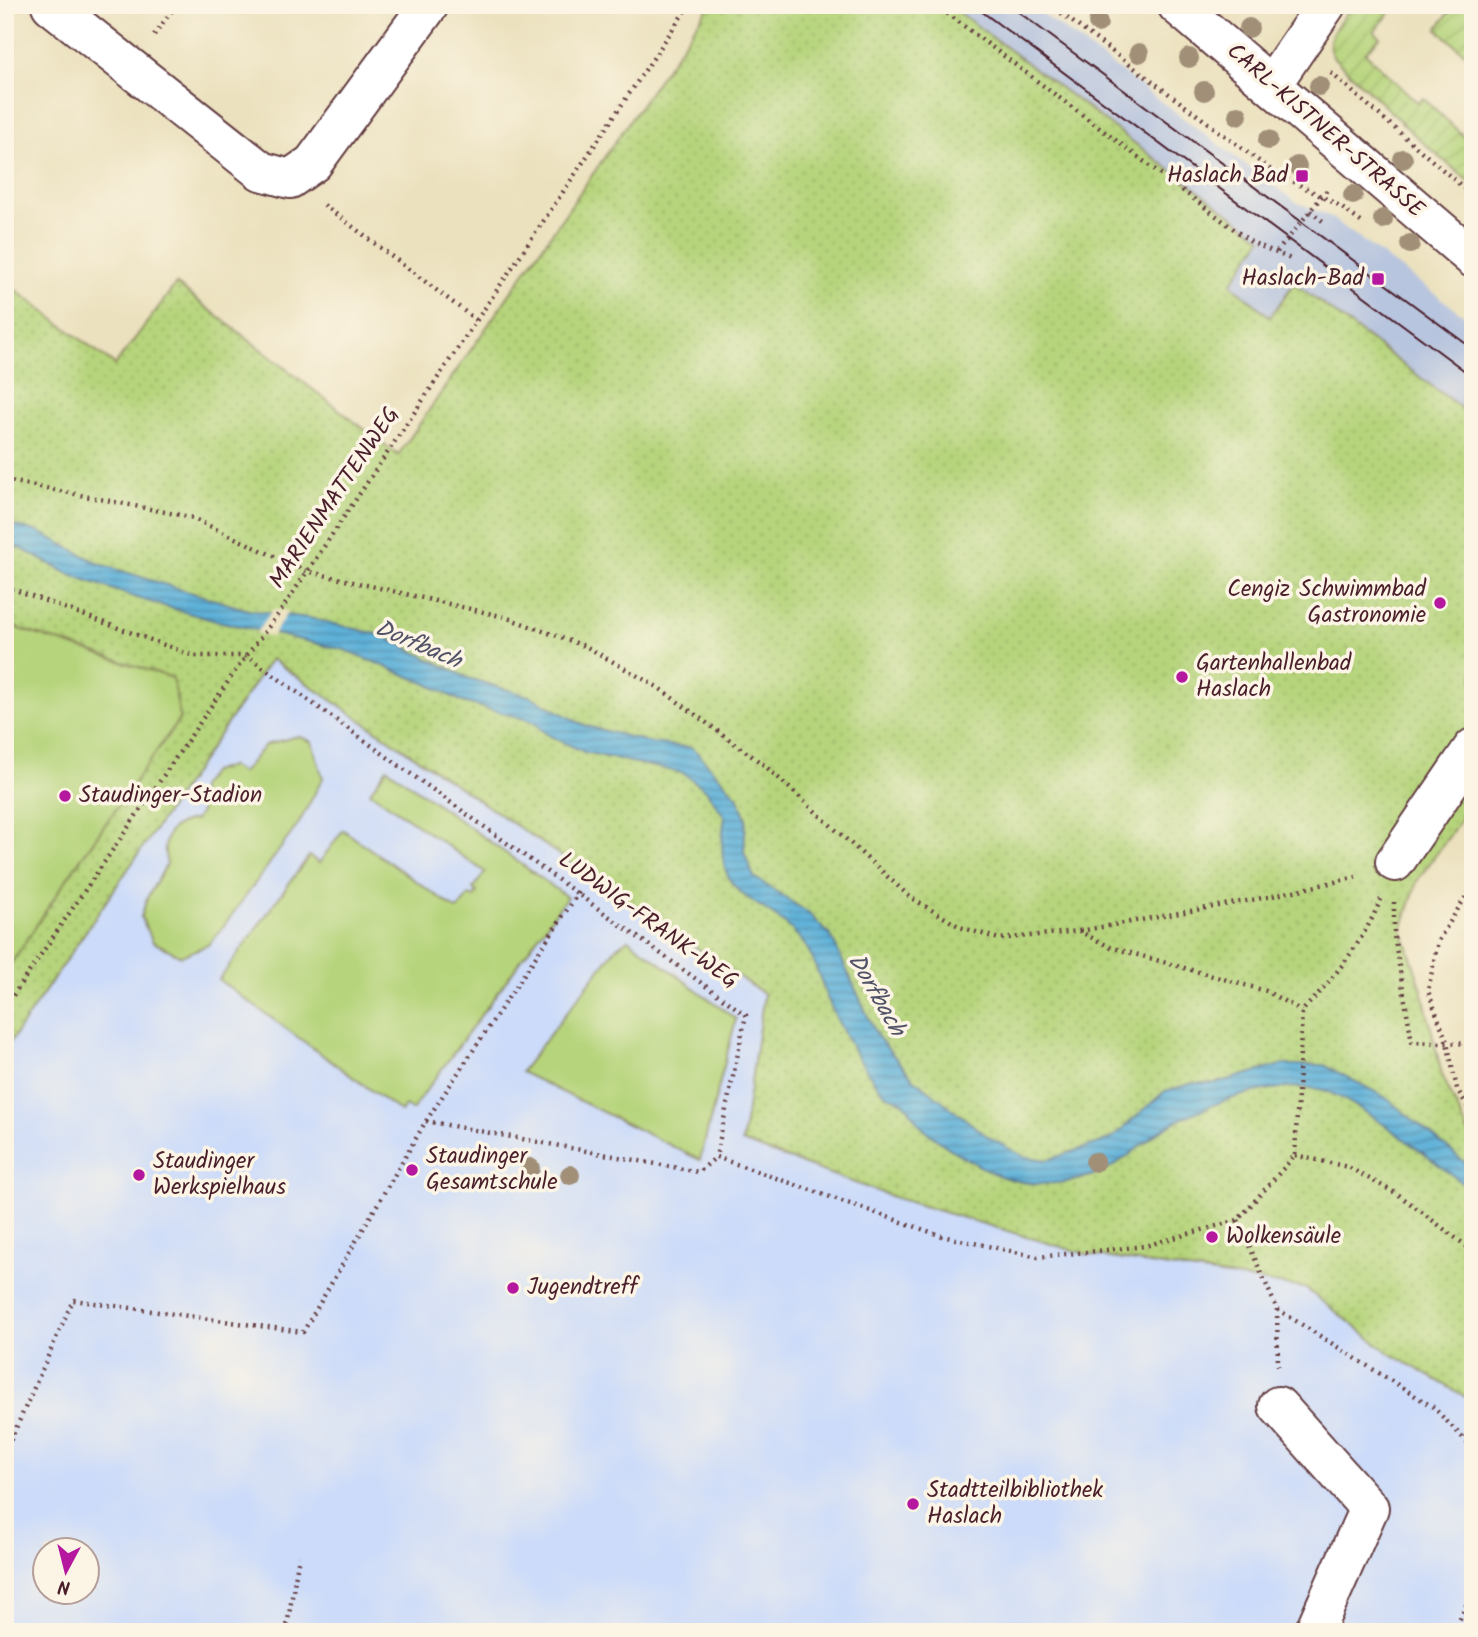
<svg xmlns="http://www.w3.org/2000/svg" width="1478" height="1637" viewBox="0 0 1478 1637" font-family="Kalam,sans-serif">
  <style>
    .built { fill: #ccdbf9; fill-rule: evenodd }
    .industrial { fill: #b8c5de }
    .grass { fill: #b6d47b; stroke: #807a53; stroke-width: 2 }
    .park { fill: url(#park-dots); stroke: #807a53; stroke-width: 2 }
    .garden { fill: url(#garden-furrows); stroke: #807a53; stroke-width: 2 }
    .water { fill: url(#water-rules); stroke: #546882; stroke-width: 2 }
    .pier { fill: #ebe1be }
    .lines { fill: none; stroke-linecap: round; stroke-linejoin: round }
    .minor-casing { stroke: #623c41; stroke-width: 42 }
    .path { stroke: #623c41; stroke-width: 4.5; stroke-dasharray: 2 5; stroke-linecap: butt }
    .minor { stroke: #fff; stroke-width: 38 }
    .tram { stroke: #4a1f2b; stroke-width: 2 }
    .tree { fill: #a18f78 }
    .poi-dot { fill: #b5179e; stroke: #fcf5e5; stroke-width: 2.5 }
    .labels { text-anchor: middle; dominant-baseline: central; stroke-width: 7; stroke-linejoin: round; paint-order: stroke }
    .street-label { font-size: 23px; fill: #4a1f2b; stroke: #fcf5e5 }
    .poi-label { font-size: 23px; fill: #4a1f2b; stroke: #fcf5e5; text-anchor: start }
    .water-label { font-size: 24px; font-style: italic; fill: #515268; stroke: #fcf5e5 }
  </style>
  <defs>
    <pattern id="park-dots" width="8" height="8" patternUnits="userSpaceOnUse" patternTransform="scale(1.75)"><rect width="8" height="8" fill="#b6d47b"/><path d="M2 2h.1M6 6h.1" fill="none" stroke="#9eb66a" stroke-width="1.8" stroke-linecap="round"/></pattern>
    <pattern id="garden-furrows" width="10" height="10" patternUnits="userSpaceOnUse" patternTransform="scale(1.75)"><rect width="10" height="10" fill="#b6d47b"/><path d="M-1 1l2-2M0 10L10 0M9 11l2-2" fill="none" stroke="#9eb66a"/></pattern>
    <pattern id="water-rules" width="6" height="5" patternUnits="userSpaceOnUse" patternTransform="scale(1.75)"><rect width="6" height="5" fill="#5db1d9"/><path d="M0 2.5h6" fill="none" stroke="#4f8fb0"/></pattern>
  </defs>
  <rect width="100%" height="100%" fill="#fcf5e5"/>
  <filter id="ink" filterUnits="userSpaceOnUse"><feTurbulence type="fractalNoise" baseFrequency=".0143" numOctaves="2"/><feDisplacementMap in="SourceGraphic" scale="14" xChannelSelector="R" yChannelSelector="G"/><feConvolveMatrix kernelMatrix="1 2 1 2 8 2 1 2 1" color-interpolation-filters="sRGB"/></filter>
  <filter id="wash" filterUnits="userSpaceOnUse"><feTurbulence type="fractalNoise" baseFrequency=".00686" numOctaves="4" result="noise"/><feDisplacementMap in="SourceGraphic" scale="28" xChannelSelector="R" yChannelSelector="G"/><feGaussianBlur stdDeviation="1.57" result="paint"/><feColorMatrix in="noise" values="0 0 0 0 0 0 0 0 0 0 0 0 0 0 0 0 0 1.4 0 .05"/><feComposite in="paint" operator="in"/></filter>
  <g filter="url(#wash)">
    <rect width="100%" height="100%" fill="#ebe1be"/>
    <!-- built -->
    <path class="built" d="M271,659L764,994L1085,1254L1305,1288L1391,1354L1473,1401V1632H5V1050ZM46,1550H88V1592H46Z"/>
    <!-- industrial -->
    <polygon class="industrial" points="949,5 1031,5 1296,202 1329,216 1473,322 1473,417 1294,283 1271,318 1230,284 1261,238"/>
    <!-- grass -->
    <g class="grass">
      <polygon points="5,624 173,678 180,718 71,873 5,973"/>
      <path d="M298,736L312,742L323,778L299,823L221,930L208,945L181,956L153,942L141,917L147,898L167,864C160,839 169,823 195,820L200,812V787L212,772L230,766L242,773L265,745Z"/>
      <polygon points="387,768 567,897 412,1110 405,1106 401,1112 219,980 309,856 319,863 343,830 457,910 469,895 474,897 477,892 473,889 485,872 370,792"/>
      <polygon points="628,939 736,1019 700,1160 521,1072 617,947"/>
    </g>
    <!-- park -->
    <polygon class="park" points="710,5 949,5 1262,238 1231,284 1270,317 1294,283 1473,417 1473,803 1417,881 1402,930 1422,990 1442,1075 1473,1142 1473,1401 1391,1354 1305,1288 1085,1254 896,1198 742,1142 764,994 271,659 5,1050 5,973 71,873 180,718 173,678 5,624 5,282 115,365 176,284 398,455"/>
    <!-- garden -->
    <g class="garden">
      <path d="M1352,5H1397L1374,31L1380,37L1365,53L1418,103L1423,98L1473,145V185L1420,140L1333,57C1322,38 1341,22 1352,5Z"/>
      <polygon points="1449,5 1473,5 1473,50 1467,55 1437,29 1452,8"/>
    </g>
    <!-- water -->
    <path class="water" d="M5,523L39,532L100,564L163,584L248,610L309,618L381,635L468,678L532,697L583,725L652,743L693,748L737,796L746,818L744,852L754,877L807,912L831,936L877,1036L912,1077L987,1136L1023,1156L1047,1160L1111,1139L1165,1091L1194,1083H1216L1281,1065H1324L1385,1097L1473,1169V1191C1444,1169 1350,1094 1319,1089C1270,1081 1213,1102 1171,1124C1150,1135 1133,1155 1111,1167C1073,1187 1027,1190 989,1171C970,1161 937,1142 922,1127C914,1120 911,1109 903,1102C899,1099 893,1099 888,1096C868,1080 839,1026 829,1002C821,985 817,964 807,948C768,890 708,911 725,817L706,790L683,773L584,752L546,734L532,721L463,702L425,683L345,650L209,619L140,599L69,574L20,548L5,545Z"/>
    <!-- pier -->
    <polygon class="pier" points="273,609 288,611 272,637 256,633"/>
  </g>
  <g filter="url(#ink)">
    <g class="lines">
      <!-- minor casing -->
      <g class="minor-casing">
        <g id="minor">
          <polyline points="51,5 261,171 290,179 313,163 429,5"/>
          <polyline points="1177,5 1473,258"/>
          <polyline points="1272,84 1326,5"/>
          <polyline points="1395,862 1473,748"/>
          <polyline points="1278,1406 1369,1508 1314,1632"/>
        </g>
      </g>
      <!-- path -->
      <g class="path">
        <polyline points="936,5 1251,242 1293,260"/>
        <polyline points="1050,5 1271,170 1338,205 1361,222"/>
        <polyline points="154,35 176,5"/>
        <polyline points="1331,73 1473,196"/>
        <polyline points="324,205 476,320"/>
        <polyline points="1310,211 1324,222"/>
        <polyline points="1277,252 1327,190"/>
        <polyline points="5,480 190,517 306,571 505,617 587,647 659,688 764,765 910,897 960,927 999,939 1079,931 1110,947 1266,991 1302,1011"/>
        <polyline points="5,586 194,656 247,656 746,1015 716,1157"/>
        <polyline points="1473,885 1438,941 1428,991 1447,1042 1457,1089 1473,1115"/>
        <polyline points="1394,902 1394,936 1412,1042 1473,1044"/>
        <polyline points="1080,931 1268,897 1356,877"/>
        <polyline points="5,1007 238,667 282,609 689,5"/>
        <polyline points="426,1121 699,1172 716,1157"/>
        <path d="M1295,1155L1302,1011C1335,977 1363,942 1381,899"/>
        <polyline points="1295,1155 1348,1167 1399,1195 1473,1251"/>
        <polyline points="716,1157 942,1236 1038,1257 1145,1246 1238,1220 1295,1155"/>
        <polyline points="1238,1220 1277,1309 1433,1407 1473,1448"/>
        <polyline points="1277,1309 1278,1366"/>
        <polyline points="5,1453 73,1300 303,1332 426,1121 579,892"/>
        <polyline points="286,1632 299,1556"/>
        <polyline points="1454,1632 1473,1590"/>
      </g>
      <!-- minor -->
      <use href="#minor" class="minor"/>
      <!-- tram -->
      <g class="tram">
        <polyline points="973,5 1473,377"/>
        <polyline points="1009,5 1473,349"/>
      </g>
    </g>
    <!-- trees -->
    <g class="tree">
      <circle cx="1098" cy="23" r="10"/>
      <circle cx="1249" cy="28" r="10"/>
      <circle cx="1139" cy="53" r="10"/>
      <circle cx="1189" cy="58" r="10"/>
      <circle cx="1319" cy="86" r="10"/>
      <circle cx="1204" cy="91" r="10"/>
      <circle cx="1238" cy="115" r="10"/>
      <circle cx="1268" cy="140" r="10"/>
      <circle cx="1403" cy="159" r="10"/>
      <circle cx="1297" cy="166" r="10"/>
      <circle cx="1353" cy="195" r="10"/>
      <circle cx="1383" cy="219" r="10"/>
      <circle cx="1410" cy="244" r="10"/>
      <circle cx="1095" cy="1162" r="10"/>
      <circle cx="530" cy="1168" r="10"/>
      <circle cx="570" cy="1175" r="10"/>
    </g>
  </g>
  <!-- markers -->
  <g class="poi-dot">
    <rect x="1295" y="169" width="14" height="14" rx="3.5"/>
    <rect x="1371" y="272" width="14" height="14" rx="3.5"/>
    <circle cx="1440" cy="603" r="7"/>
    <circle cx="1182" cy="677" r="7"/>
    <circle cx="65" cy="796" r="7"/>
    <circle cx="412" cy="1170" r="7"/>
    <circle cx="139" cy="1175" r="7"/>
    <circle cx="1212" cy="1237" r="7"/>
    <circle cx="513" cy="1288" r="7"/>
    <circle cx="913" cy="1504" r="7"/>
  </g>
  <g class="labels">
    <!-- street labels -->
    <g class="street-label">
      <text transform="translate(1325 131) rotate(41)">CARL-KISTNER-STRASSE</text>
      <text transform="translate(335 498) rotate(-56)">MARIENMATTENWEG</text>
      <text transform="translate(648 921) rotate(36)">LUDWIG-FRANK-WEG</text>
    </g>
    <!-- poi labels -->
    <g class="poi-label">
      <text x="1288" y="176" text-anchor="end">Haslach Bad</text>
      <text x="1364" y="279" text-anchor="end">Haslach-Bad</text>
      <text x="1426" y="590" text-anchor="end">Cengiz Schwimmbad<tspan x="1426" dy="26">Gastronomie</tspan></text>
      <text x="1196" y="664">Gartenhallenbad<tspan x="1196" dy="26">Haslach</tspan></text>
      <text x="79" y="796">Staudinger-Stadion</text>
      <text x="426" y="1157">Staudinger<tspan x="426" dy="26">Gesamtschule</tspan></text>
      <text x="153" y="1162">Staudinger<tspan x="153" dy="26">Werkspielhaus</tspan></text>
      <text x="1226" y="1237">Wolkensäule</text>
      <text x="527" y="1288">Jugendtreff</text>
      <text x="927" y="1491">Stadtteilbibliothek<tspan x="927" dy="26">Haslach</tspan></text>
    </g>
    <!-- water labels -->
    <g class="water-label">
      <text transform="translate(418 645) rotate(23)">Dorfbach</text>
      <text transform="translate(876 995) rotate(60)">Dorfbach</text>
    </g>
  </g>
  <!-- margin -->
  <rect width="1478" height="1637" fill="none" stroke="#fcf5e5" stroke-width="28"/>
  <!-- north arrow -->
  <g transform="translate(66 1571) rotate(187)"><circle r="33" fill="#fcf5e5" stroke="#b59f9b" stroke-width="2"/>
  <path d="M0-5L12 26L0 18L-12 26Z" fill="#b5179e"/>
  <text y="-10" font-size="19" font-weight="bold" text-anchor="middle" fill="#4a1f2b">N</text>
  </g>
</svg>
